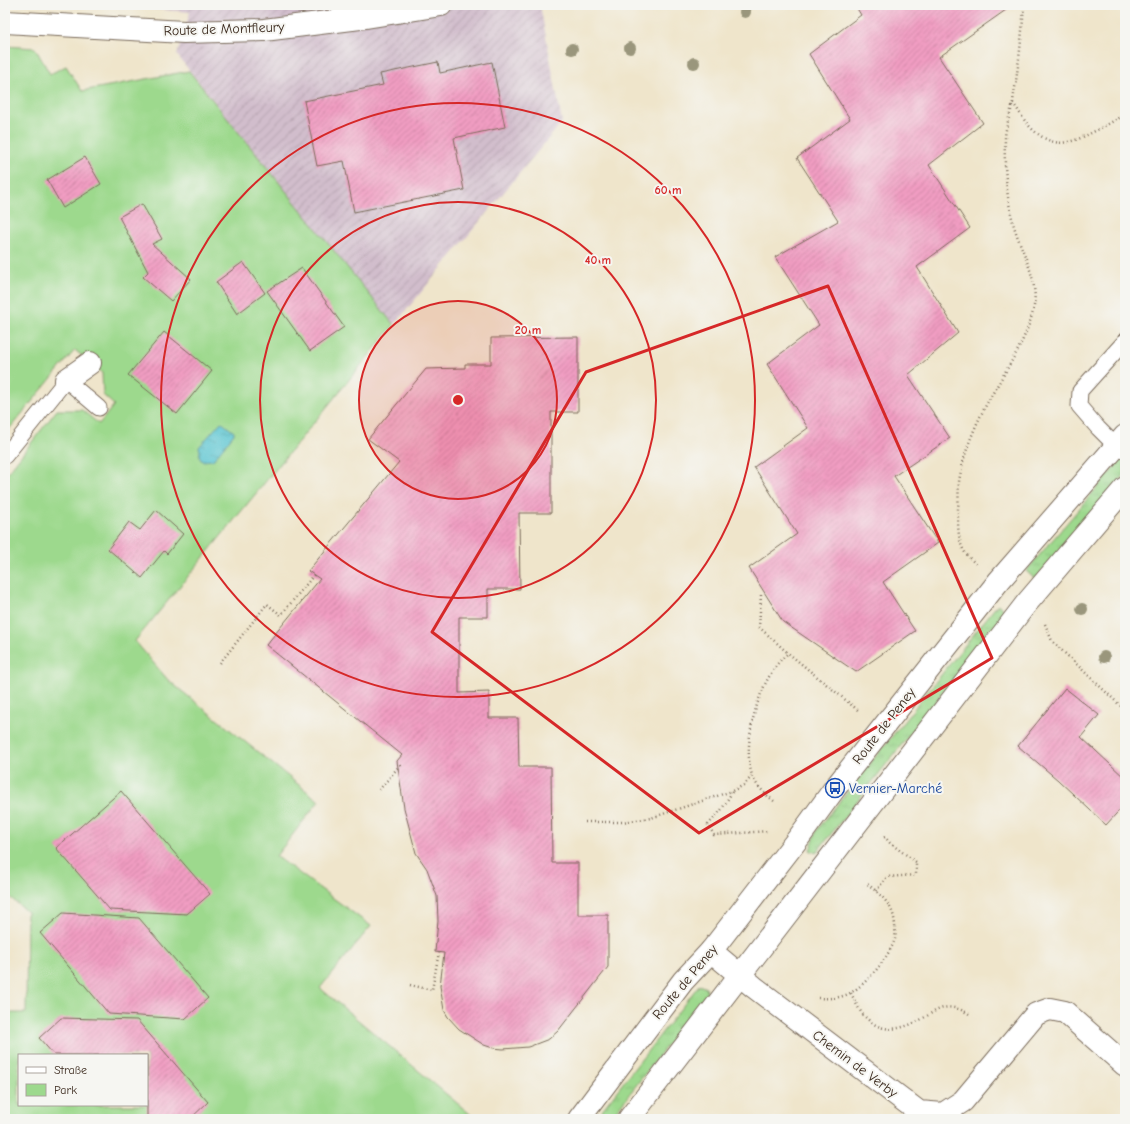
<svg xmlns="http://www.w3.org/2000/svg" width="1130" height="1124" viewBox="0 0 1130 1124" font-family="'Comic Neue',sans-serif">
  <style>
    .industrial { fill: url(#industrial-furrows) }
    .grass { fill: url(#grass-tufts); stroke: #6c8256 }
    .green { fill: #9dd98d; stroke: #6c8256; fill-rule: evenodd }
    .water { fill: url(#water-ripples); stroke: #4a7878 }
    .building { fill: url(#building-hatch) }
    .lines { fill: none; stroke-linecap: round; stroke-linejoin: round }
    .service-casing { stroke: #7a6b5b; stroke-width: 17 }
    .minor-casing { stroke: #7a6b5b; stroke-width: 24 }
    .tertiary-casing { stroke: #7a6b5b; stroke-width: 24 }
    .secondary-casing { stroke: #7a6b5b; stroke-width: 24 }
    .path { stroke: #7a6b5b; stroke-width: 2.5; stroke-dasharray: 1 3; stroke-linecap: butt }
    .service { stroke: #fff; stroke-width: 15 }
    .minor { stroke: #fff; stroke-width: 22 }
    .tertiary { stroke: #fff; stroke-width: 22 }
    .secondary { stroke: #fff; stroke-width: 22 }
    .tree { fill: #9a967b }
    .marked { fill: none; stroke: #d62828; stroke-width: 3; stroke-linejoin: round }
    .ring { fill: none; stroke: #d62828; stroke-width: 2 }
    .labels { text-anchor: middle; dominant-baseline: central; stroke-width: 4; stroke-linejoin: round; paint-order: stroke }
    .street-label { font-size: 14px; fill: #3b2a1e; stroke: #f6f6f2 }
    .transit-label { font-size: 14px; fill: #164399; stroke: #f6f6f2; text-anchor: start }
    .centre { fill: #d62828; stroke: #f6f6f2; stroke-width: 2 }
    .ring-label { font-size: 12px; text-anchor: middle; font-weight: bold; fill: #d62828; stroke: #f6f6f2; stroke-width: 4; stroke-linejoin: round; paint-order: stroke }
  </style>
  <defs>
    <pattern id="industrial-furrows" width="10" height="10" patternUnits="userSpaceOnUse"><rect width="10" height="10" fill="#d1bdcc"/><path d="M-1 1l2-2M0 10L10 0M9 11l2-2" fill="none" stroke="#ab9aa5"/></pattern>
    <pattern id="grass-tufts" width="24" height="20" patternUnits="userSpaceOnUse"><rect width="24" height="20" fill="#9dd98d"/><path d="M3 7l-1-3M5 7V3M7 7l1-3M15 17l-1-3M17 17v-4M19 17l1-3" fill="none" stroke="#88ba79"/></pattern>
    <pattern id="water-ripples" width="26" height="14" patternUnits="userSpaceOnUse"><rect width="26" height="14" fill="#59c5d1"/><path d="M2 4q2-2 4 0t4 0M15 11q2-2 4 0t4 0" fill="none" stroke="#4ea9b3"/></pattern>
    <pattern id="building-hatch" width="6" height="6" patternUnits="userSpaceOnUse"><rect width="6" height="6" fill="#f19dc2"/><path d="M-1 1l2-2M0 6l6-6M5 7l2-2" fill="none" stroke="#c4809d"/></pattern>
  </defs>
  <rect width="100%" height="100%" fill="#f6f6f2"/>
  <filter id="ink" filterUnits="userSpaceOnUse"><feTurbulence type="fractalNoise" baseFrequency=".025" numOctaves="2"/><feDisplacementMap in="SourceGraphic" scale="8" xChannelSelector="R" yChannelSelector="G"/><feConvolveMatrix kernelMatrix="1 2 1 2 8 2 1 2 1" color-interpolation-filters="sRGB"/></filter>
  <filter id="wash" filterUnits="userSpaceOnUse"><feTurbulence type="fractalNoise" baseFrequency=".012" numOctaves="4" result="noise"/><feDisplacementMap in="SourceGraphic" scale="16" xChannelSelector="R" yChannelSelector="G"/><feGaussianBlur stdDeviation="0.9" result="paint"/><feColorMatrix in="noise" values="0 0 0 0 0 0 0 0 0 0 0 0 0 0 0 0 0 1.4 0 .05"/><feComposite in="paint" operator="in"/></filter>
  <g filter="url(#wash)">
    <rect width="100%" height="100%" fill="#efe5cb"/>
    <!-- industrial -->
    <polygon class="industrial" points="96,5 540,5 562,122 394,325 177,55 190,12"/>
    <!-- grass -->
    <g class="grass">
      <polygon points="1125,455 1125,474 1035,579 1026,571"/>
      <polygon points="998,604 1006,613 816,853 810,850 817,830"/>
      <polygon points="699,985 706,988 707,991 706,995 610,1119 595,1119"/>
    </g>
    <!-- green -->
    <path class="green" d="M5,46L35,48L50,74L66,66L82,91L189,71L394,325L135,641L168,680L319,801L276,856L371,926L320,988L476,1119H5V1013H26L27,912L5,893V476L57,410H82L99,424L114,405L103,395L102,373L75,350L5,434ZM19,1055H147V1105H19Z"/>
    <!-- water -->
    <polygon class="water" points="221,422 234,432 234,434 213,460 202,461 199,457 200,451 199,447"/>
    <g id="blocks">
      <!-- building -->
      <g class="building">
        <polygon points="855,5 1013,5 939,57 983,123 929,165 970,228 917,267 958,333 908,375 950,438 894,476 938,543 883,582 915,631 856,672 783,622 749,568 797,534 754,467 808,428 767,364 819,325 775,257 838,221 797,158 850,119 809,54 861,15"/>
        <polygon points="438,62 440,73 492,62 505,127 454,138 464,190 354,212 344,161 317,166 304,101 383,85 380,74"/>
        <polygon points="85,157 101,184 63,208 47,180"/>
        <polygon points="142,204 162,239 152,244 191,279 171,301 143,277 148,272 119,217"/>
        <polygon points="243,262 265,293 237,314 216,282"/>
        <polygon points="302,268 344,327 310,351 267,291"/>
        <polygon points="164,332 212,371 177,414 128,375"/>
        <polygon points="578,337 578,412 551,412 551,513 519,513 520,589 488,589 488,617 459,617 459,693 489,692 489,718 518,718 519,767 551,767 552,863 578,863 578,915 608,915 608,967 558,1031 549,1039 528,1047 503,1049 493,1048 484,1045 459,1029 448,1017 444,1010 440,986 444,953 435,952 438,921 437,896 427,869 416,853 404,808 397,761 402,755 266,645 320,579 308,571 399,462 368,439 426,369 465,368 465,364 491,364 491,338"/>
        <polygon points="156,510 183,534 167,554 164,551 142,578 108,549 129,522 140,530"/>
        <polygon points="1065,688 1099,715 1081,737 1125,778 1125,804 1106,825 1058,780 1018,746"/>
        <polygon points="121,791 210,894 187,914 110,910 56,848"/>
        <polygon points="63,913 139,918 208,998 185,1019 109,1014 40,933"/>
        <polygon points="61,1018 137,1020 208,1102 190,1119 147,1119 147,1055 54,1055 39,1038"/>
      </g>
    </g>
  </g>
  <g filter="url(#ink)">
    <use href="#blocks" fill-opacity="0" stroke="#7a6b5b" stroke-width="1"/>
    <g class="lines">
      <!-- service casing -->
      <g class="service-casing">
        <g id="service">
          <polyline points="1116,446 1098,428 1079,406 1080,391 1125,341"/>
          <polyline points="5,456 66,380 99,408"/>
        </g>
      </g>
      <!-- minor casing -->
      <g class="minor-casing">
        <g id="minor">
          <polyline points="66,380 90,363"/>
          <polyline points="711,951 754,987 919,1112 943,1114 963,1101 1036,1014 1050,1009 1065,1012 1125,1065"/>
        </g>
      </g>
      <!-- tertiary casing -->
      <g class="tertiary-casing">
        <polyline id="tertiary" points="5,22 184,32 264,30 360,18 441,5"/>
      </g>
      <!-- secondary casing -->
      <g class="secondary-casing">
        <g id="secondary">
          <polyline points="579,1119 683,981 711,951 800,836 835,788 998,582 1125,436"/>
          <polyline points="629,1119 1026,604 1125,488"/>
        </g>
      </g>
      <!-- path -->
      <g class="path">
        <path d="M1013,103C1019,111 1024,121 1031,128C1054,150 1070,144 1095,131C1105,126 1115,120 1125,115"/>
        <path d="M976,564C973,561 969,558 967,555C957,544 958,523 958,509C959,500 958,491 959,482C962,459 972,433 982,413C999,379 1024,348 1033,311C1041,278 1018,248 1012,218C1006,192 1004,165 1005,139C1005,127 1011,114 1013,101C1018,69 1022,37 1024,5"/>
        <polyline points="761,595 759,627 788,653"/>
        <polyline points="1045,624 1052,641 1125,710"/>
        <polyline points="220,663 267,604 281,615 314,575"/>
        <polyline points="1125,712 1122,739 1125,741"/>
        <polyline points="379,790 401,764"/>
        <polyline points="732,792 722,809 708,825 714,835 768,831"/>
        <path d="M774,801C765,794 756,786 752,775C742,745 757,691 776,666C779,661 784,657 788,653L859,711"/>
        <polyline points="585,822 622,822 651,818 732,791 744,785 752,776"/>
        <polyline points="876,891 887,877 916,875 916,862 890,843 885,837 882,838"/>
        <polyline points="410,985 432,990 439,952"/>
        <path d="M851,993C854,999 857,1006 861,1012C877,1033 896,1032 918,1021C926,1017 932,1012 940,1009C950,1005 961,1009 969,1014"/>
        <path d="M818,998C828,999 841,998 850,993C867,984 889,957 895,939C896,934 895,924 894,918C891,903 878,892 866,883"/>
      </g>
      <!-- service -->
      <use href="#service" class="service"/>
      <!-- minor -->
      <use href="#minor" class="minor"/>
      <!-- tertiary -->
      <use href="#tertiary" class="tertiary"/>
      <!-- secondary -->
      <use href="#secondary" class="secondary"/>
    </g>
    <!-- trees -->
    <g class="tree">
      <circle cx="745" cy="12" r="6"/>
      <circle cx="630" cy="48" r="6"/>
      <circle cx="572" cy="49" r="6"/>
      <circle cx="694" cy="63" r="6"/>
      <circle cx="1082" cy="609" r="6"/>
      <circle cx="1104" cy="657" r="6"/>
    </g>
  </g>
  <!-- marked area -->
  <path class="marked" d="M828,286L992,658L699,833L432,632L586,372Z"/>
  <!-- distance rings -->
  <circle cx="458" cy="400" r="99" fill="#d62828" fill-opacity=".12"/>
  <g class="ring">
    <circle cx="458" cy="400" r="99"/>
    <circle cx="458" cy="400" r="198"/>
    <circle cx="458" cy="400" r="297"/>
  </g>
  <!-- icons -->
  <defs>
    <g id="bus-ring" transform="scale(1)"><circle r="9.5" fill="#f6f6f2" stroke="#1a4fb4" stroke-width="1.5"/><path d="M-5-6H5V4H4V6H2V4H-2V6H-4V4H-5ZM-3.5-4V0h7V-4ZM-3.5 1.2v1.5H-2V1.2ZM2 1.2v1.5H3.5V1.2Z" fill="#1a4fb4"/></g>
  </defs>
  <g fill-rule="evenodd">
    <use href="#bus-ring" x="835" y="788"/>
  </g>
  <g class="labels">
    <!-- street labels -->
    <g class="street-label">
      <text transform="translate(224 29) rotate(-2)">Route de Montfleury</text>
      <text transform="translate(884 726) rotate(-52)">Route de Peney</text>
      <text transform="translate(685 982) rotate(-50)">Route de Peney</text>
      <text transform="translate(855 1064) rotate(37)">Chemin de Verby</text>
    </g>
    <!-- transit labels -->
    <g class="transit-label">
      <text x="849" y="788">Vernier-Marché</text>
    </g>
  </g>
  <circle cx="458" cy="400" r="6" class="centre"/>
  <g class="ring-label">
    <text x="668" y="194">60 m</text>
    <text x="598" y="264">40 m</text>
    <text x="528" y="334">20 m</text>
  </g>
  <!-- margin -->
  <rect width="1130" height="1124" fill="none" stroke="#f6f6f2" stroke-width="20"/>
  <!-- legend -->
  <rect x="18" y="1054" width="130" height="52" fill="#f6f6f2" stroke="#aba49d"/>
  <rect x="26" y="1067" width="20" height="6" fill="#ffffff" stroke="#aba49d"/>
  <text x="54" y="1074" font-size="12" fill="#3b2a1e">Straße</text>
  <rect x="26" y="1084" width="20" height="12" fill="#9dd98d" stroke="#aba49d"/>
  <text x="54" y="1094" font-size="12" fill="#3b2a1e">Park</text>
</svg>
